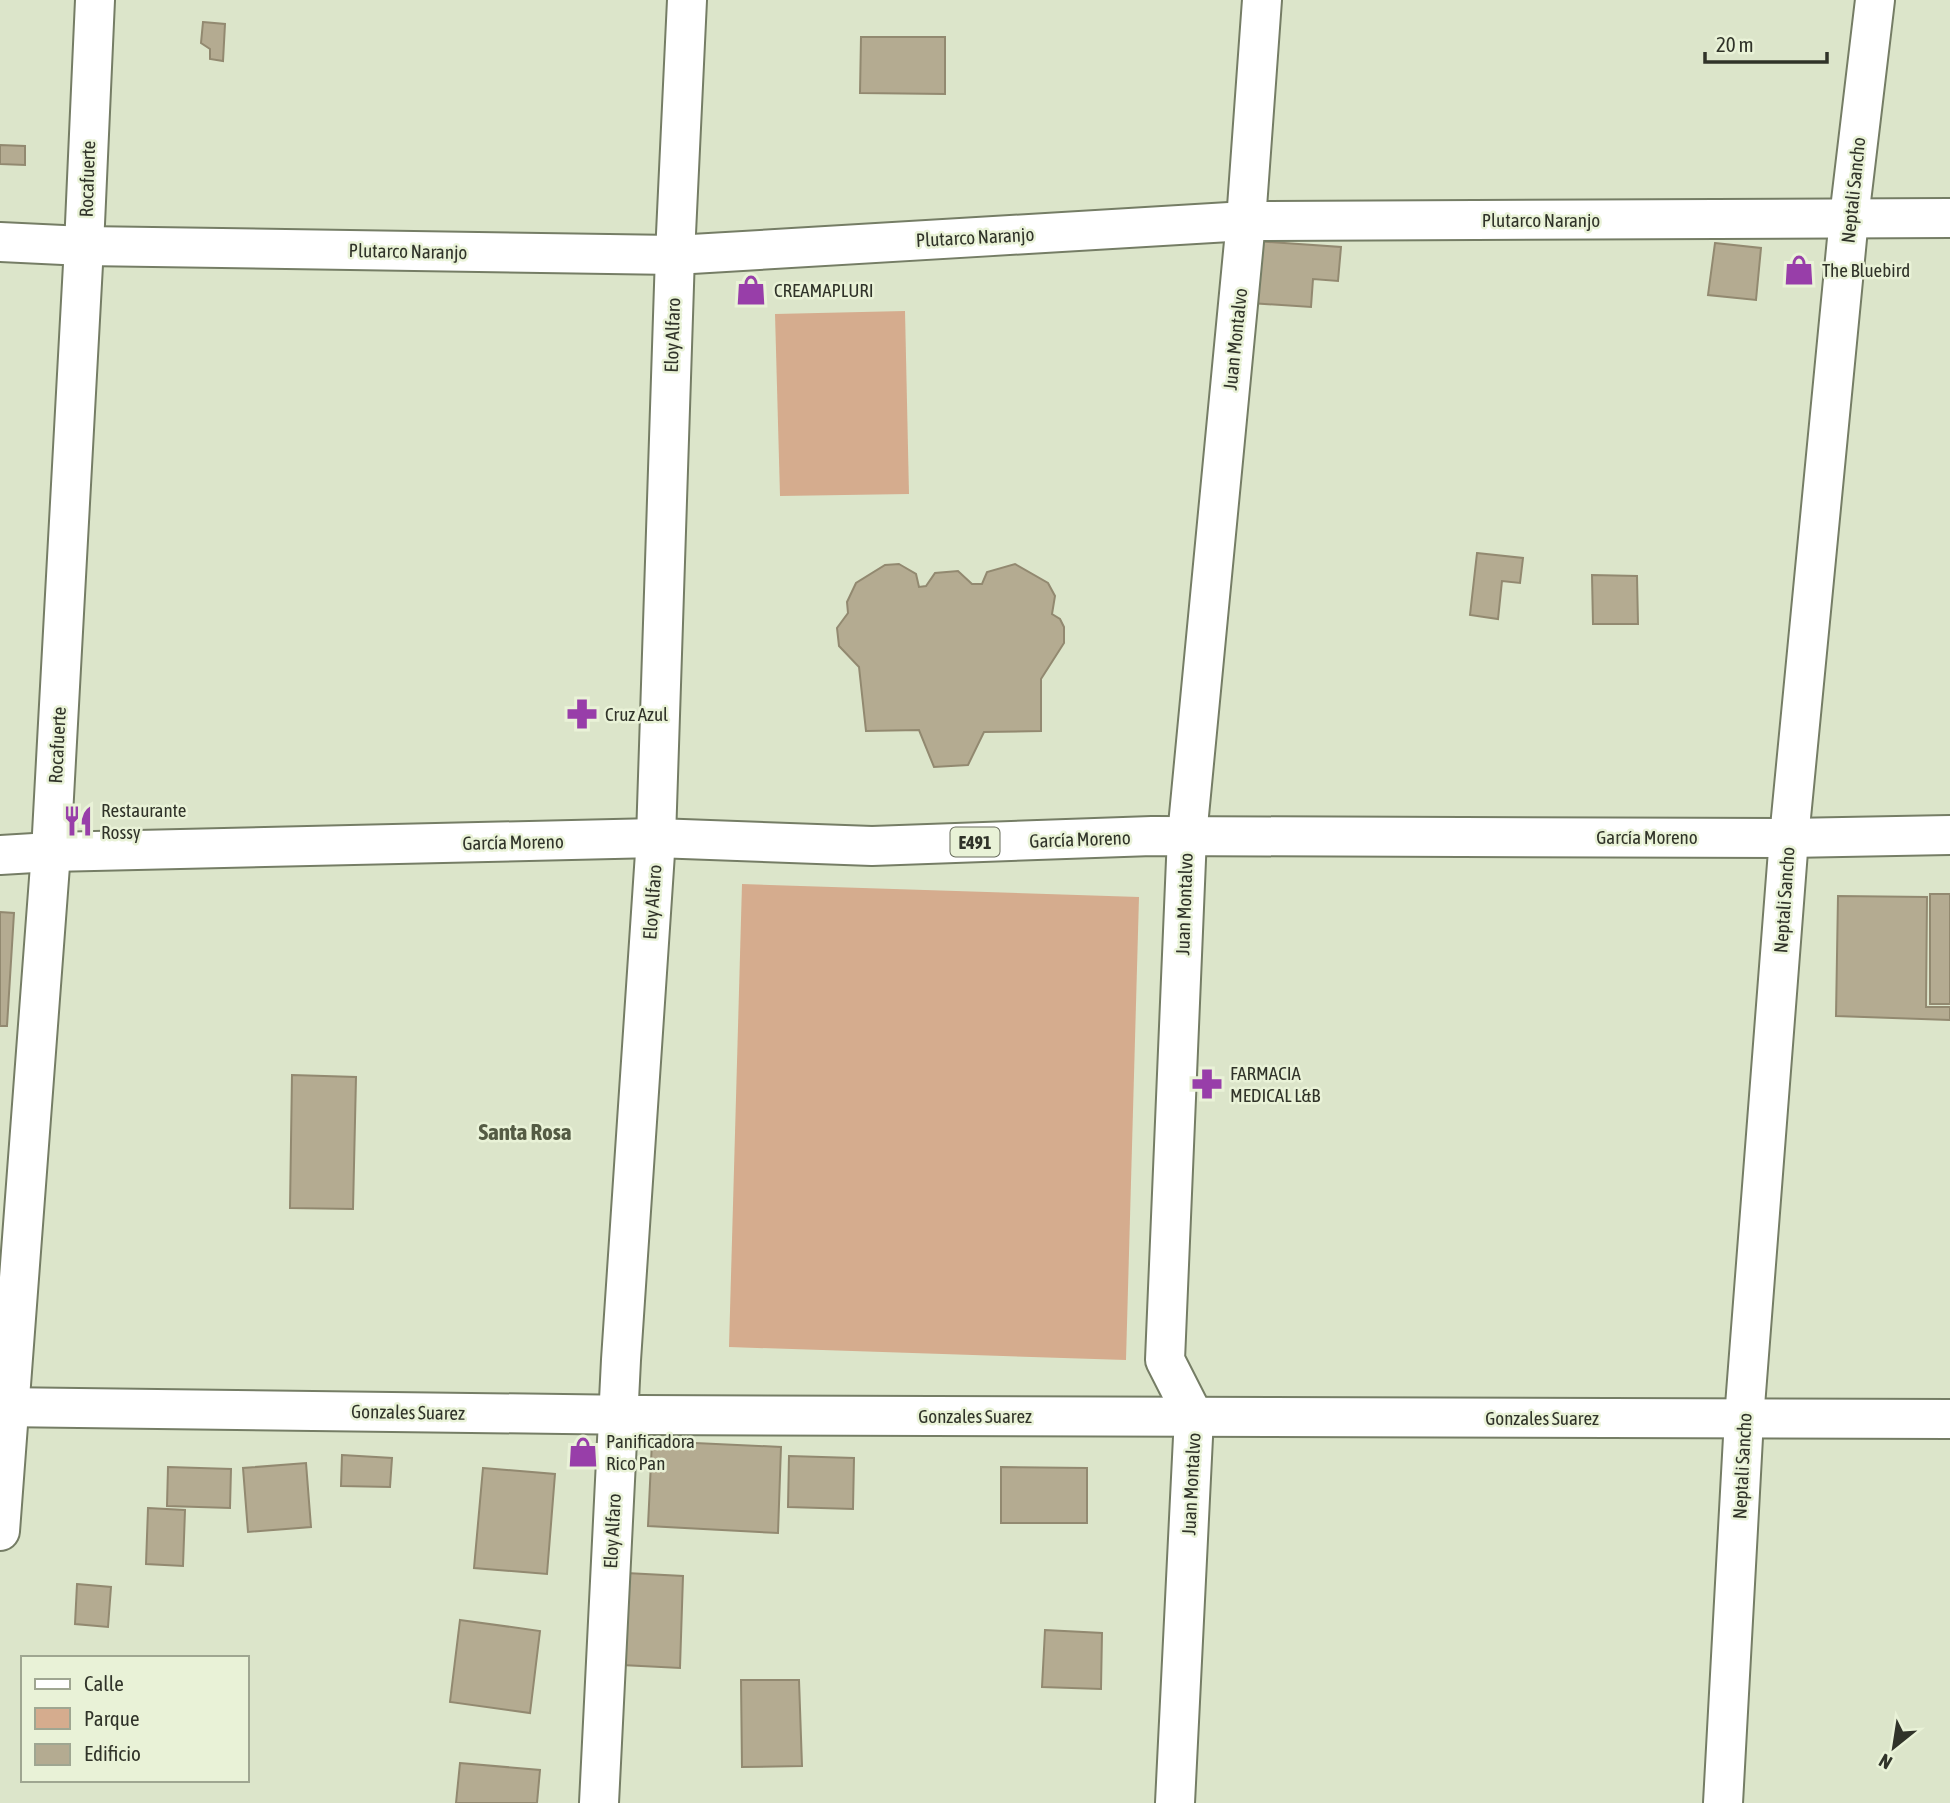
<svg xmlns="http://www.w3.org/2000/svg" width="1950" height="1803" viewBox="0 0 1950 1803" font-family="'Asap Condensed',sans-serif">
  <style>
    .green { fill: #d5ac8e }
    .building { fill: #b4ab91; stroke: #928970; stroke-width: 2 }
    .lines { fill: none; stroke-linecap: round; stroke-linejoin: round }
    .minor-casing { stroke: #757d65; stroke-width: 42 }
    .highway-casing { stroke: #757d65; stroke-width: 42 }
    .minor { stroke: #fff; stroke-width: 38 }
    .highway { stroke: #fff; stroke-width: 38 }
    .labels { text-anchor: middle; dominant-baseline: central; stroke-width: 5; stroke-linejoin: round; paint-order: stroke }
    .shield { fill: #e9f2d7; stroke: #686c5d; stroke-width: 2 }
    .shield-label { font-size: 18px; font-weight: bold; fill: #303329 }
    .street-label { font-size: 19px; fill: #303329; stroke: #e9f2d7 }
    .poi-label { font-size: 19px; fill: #303329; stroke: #e9f2d7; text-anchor: start }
    .quarter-label { font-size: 23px; font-weight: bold; fill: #545b44; stroke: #e9f2d7 }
  </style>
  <rect width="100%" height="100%" fill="#dce5ca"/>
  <!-- green -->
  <g class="green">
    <polygon points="905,311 909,494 780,496 775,314"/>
    <polygon points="742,884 1139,897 1126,1360 729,1347"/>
  </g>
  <!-- building -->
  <g class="building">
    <polygon points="203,22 225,24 223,61 210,59 210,49 201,43"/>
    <polygon points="861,37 945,37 945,94 860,93"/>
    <polygon points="0,145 25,146 25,165 0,164"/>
    <polygon points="1254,241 1341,247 1338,281 1313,279 1311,307 1250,303"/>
    <polygon points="1715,243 1761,248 1756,300 1708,295"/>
    <polygon points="1477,553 1523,558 1520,583 1502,581 1498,619 1470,615"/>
    <polygon points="899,564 916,574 919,587 926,586 935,573 958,571 972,584 982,584 987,572 1015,564 1048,583 1055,596 1052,614 1060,619 1064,627 1064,643 1041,679 1041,731 984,732 968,765 934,767 919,730 866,731 859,667 839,646 837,628 848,613 847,602 856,583 885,565"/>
    <polygon points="1592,575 1637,576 1638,624 1593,624"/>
    <rect x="1930" y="894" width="20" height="110"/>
    <polygon points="1838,896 1927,897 1926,1007 1950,1007 1950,1020 1836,1016"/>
    <polygon points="0,912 14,913 7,1026 0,1026"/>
    <polygon points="292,1075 356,1077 353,1209 290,1208"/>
    <polygon points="652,1441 781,1447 778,1533 648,1526"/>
    <polygon points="342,1455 392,1458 390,1487 341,1486"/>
    <polygon points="789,1456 854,1458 853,1509 788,1507"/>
    <polygon points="306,1463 311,1527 248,1532 243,1468"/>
    <polygon points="168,1467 231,1469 230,1508 167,1506"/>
    <polygon points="1001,1467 1087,1468 1087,1523 1001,1523"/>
    <polygon points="483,1468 555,1474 547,1574 474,1568"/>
    <polygon points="148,1508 185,1510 183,1566 146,1564"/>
    <polygon points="626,1573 683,1576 680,1668 622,1665"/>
    <polygon points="77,1584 111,1587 108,1627 75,1624"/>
    <polygon points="460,1620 540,1631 530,1713 450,1702"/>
    <polygon points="1045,1630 1102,1633 1101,1689 1042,1687"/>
    <polygon points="741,1680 799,1680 802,1766 742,1767"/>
    <polygon points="460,1763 540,1770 537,1803 456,1803"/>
  </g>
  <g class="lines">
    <!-- minor casing -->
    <g class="minor-casing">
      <g id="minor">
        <polyline points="0,242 84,246 675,255 1246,221 1950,218"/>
        <polyline points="0,1407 638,1415 1950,1419"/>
        <polyline points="0,1531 51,852 84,246 95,0"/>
        <polyline points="599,1803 621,1360 656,838 675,255 687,0"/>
        <polyline points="1175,1803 1194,1417 1165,1360 1187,836 1246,221 1262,0"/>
        <polyline points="1723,1803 1744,1419 1789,838 1849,218 1875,0"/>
      </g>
    </g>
    <!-- highway casing -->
    <g class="highway-casing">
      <polyline id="highway" points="0,855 51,852 656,838 872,846 1152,836 1789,838 1950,835"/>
    </g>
    <!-- minor -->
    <use href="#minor" class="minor"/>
    <!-- highway -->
    <use href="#highway" class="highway"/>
  </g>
  <!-- icons -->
  <defs>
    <g id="shop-bare" transform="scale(2.415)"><path d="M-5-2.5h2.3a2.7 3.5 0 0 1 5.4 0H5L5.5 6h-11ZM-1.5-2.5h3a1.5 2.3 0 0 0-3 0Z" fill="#983ea9" stroke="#e9f2d7" stroke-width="2.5" paint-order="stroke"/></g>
    <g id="pharmacy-bare" transform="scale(2.415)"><path d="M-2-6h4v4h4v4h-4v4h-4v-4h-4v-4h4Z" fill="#983ea9" stroke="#e9f2d7" stroke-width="2.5" paint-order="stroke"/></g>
    <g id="restaurant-bare" transform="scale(2.415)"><path d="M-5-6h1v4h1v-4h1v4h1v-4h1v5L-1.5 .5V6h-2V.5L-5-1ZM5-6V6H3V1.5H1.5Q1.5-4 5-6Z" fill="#983ea9" stroke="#e9f2d7" stroke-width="2.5" paint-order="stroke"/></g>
  </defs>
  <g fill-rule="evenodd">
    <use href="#shop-bare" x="1799" y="270"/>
    <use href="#shop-bare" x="751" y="290"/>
    <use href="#pharmacy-bare" x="582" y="714"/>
    <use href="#restaurant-bare" x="78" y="821"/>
    <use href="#pharmacy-bare" x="1207" y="1084"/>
    <use href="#shop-bare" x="583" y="1452"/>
  </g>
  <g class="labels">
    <!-- shield labels -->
    <rect class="shield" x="950.5" y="827.5" width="49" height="29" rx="5"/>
    <g class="shield-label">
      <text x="975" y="842">E491</text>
    </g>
    <!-- street labels -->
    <g class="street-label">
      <text transform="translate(87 179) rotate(-88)">Rocafuerte</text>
      <text transform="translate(1853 190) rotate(-84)">Neptali Sancho</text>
      <text x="1541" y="220">Plutarco Naranjo</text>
      <text transform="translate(975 237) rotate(-3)">Plutarco Naranjo</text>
      <text transform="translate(408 251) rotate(1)">Plutarco Naranjo</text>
      <text transform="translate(672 335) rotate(-88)">Eloy Alfaro</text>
      <text transform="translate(1235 339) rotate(-84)">Juan Montalvo</text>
      <text transform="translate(57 745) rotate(-87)">Rocafuerte</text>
      <text x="1647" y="837">García Moreno</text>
      <text transform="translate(1080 839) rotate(-2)">García Moreno</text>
      <text transform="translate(513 842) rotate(-1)">García Moreno</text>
      <text transform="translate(1784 900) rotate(-86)">Neptali Sancho</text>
      <text transform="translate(652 902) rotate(-86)">Eloy Alfaro</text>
      <text transform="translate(1184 904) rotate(-88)">Juan Montalvo</text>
      <text transform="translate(408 1412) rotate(1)">Gonzales Suarez</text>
      <text x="975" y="1416">Gonzales Suarez</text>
      <text x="1542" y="1418">Gonzales Suarez</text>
      <text transform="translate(1742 1466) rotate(-87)">Neptali Sancho</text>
      <text transform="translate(1191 1484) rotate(-87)">Juan Montalvo</text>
      <text transform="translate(612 1531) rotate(-87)">Eloy Alfaro</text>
    </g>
    <!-- poi labels -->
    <g class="poi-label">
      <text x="1822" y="270">The Bluebird</text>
      <text x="774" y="290">CREAMAPLURI</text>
      <text x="605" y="714">Cruz Azul</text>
      <text x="101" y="810">Restaurante<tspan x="101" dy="22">Rossy</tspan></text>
      <text x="1230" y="1073">FARMACIA<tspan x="1230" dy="22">MEDICAL L&amp;B</tspan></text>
      <text x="606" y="1441">Panificadora<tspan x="606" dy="22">Rico Pan</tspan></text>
    </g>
    <!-- quarter labels -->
    <g class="quarter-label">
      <text x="525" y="1132">Santa Rosa</text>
    </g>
  </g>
  <!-- legend -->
  <rect x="21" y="1656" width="228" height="126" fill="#e9f2d7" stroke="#9fa691" stroke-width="2"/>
  <rect x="35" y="1679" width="35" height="10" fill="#ffffff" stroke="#9fa691" stroke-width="2"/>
  <text x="84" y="1691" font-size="21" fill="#303329">Calle</text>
  <rect x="35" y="1708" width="35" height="21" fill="#d5ac8e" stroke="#9fa691" stroke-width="2"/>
  <text x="84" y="1726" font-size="21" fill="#303329">Parque</text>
  <rect x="35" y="1744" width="35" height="21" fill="#b4ab91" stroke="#9fa691" stroke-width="2"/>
  <text x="84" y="1761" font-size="21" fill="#303329">Edificio</text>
  <!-- north arrow -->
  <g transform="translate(1894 1747) rotate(210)" stroke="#e9f2d7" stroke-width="5" paint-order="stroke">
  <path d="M0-5L12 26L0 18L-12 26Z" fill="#303329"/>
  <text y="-10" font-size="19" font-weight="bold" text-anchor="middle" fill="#303329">N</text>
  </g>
  <!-- scale -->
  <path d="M1705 52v10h122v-10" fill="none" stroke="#303329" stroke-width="3.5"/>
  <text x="1716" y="52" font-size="21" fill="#303329" stroke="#e9f2d7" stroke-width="5" paint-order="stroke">20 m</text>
</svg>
